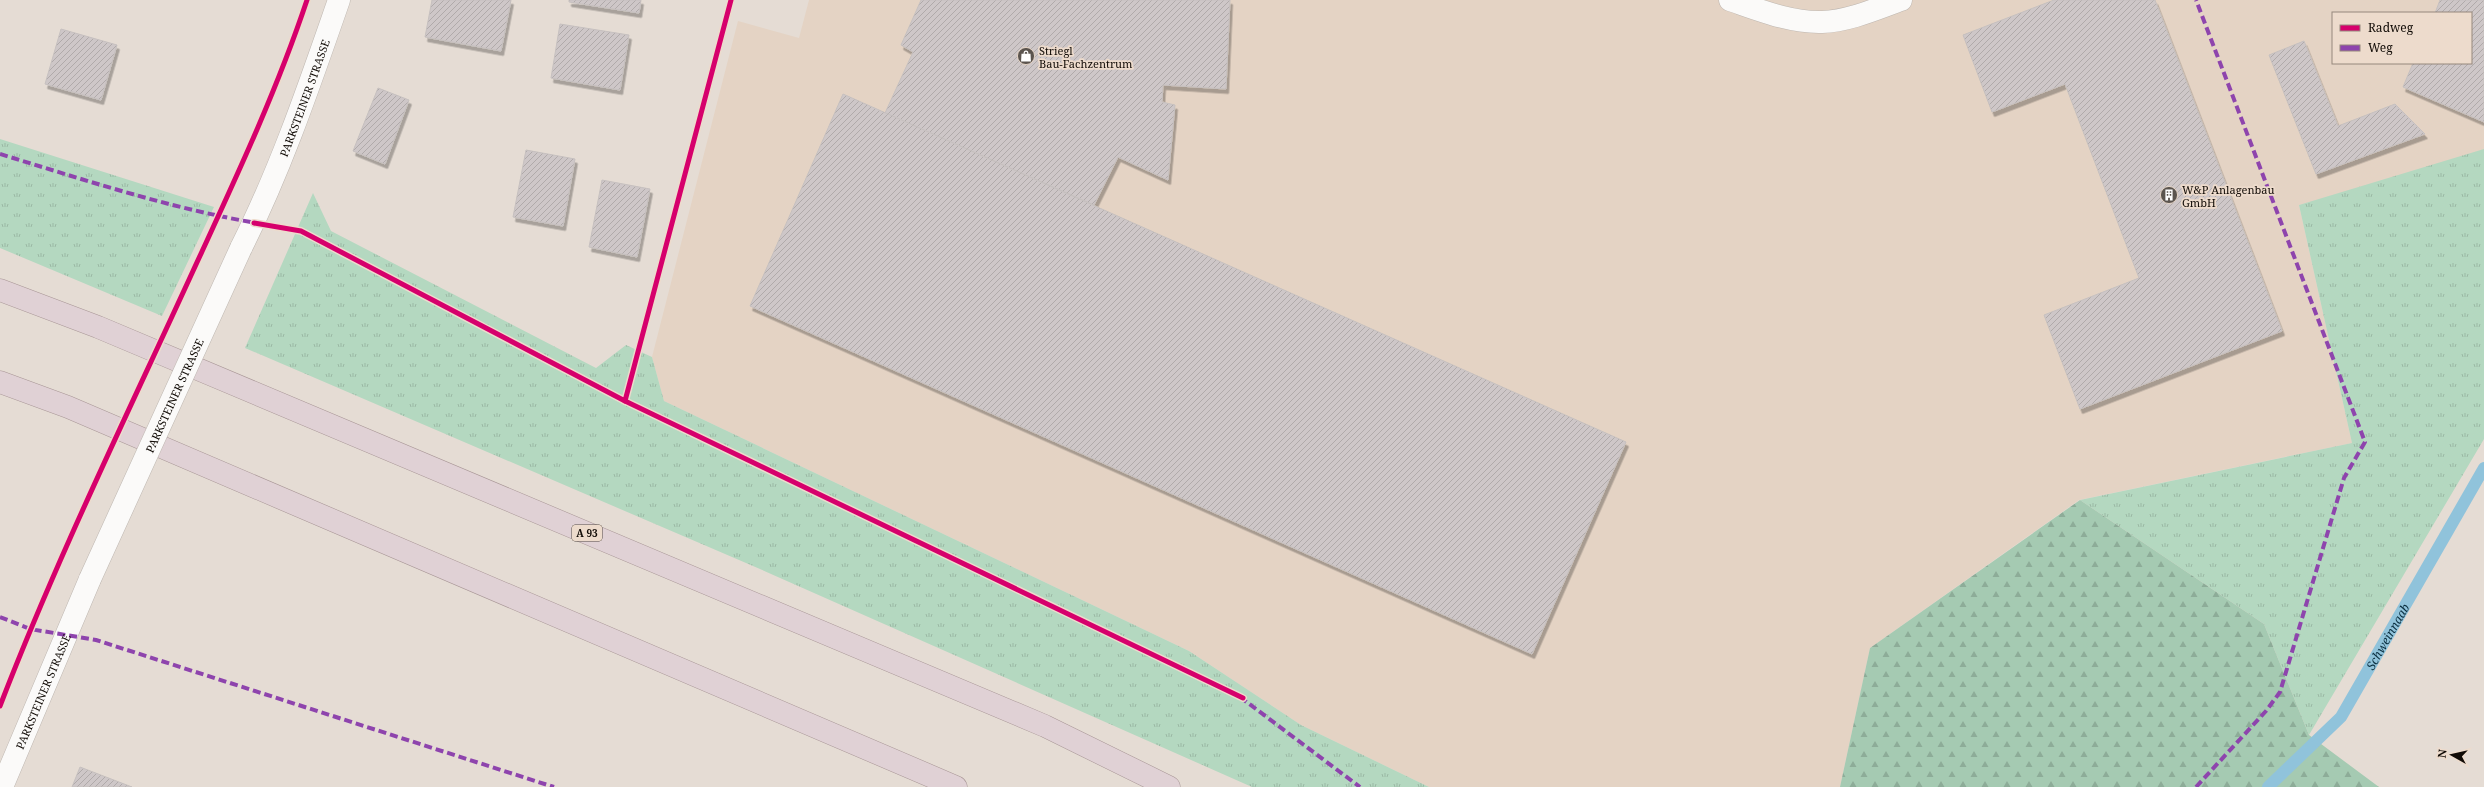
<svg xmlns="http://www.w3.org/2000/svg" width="2484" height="787" viewBox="0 0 2484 787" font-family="'Noto Serif',serif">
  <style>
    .built { fill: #e4d3c4; fill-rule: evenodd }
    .grass { fill: url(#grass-tufts) }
    .forest { fill: url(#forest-firs) }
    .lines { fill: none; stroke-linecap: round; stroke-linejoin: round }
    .stream { stroke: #90c3db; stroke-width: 12 }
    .building { fill: url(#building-hatch); stroke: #c6c0bf; filter: url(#shadow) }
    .street-casing { stroke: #beb7b1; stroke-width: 23 }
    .highway-casing { stroke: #a89696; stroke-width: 23 }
    .street { stroke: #fbfaf9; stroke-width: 22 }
    .highway { stroke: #e0d1d5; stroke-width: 22 }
    .street-bridge-casing { stroke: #beb7b1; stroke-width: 23; stroke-linecap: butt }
    .street-bridge { stroke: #fbfaf9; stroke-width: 22 }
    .quiet { stroke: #8e44ad; stroke-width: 4; stroke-dasharray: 8 4; stroke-linecap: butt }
    .cycleway-casing { stroke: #eddbcc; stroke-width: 8 }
    .cycleway { stroke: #d6006c; stroke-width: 5 }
    .labels { text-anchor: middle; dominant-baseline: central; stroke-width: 3.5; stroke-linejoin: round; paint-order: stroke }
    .shield { fill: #eddbcc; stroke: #534941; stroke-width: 1 }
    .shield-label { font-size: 10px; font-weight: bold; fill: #110b06 }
    .poi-label { font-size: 11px; fill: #110b06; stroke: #eddbcc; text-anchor: start }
    .street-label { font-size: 11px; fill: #110b06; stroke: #eddbcc }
    .water-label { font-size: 12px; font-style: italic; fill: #0a2e3f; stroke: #eddbcc }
  </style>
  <defs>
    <pattern id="grass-tufts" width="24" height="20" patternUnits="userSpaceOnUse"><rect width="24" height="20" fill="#b4d8c0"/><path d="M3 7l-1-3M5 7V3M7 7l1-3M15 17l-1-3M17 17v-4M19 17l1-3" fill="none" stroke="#9ab8a4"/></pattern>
    <pattern id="forest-firs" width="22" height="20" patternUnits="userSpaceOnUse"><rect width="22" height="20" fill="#a5cab2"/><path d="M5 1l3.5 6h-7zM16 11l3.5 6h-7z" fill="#8dac98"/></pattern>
    <pattern id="building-hatch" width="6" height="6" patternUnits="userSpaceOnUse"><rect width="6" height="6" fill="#cec7c8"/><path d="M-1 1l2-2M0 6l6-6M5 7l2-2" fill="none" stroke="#b0aaaa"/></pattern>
    <filter id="shadow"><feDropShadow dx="2.5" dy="4.5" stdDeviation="0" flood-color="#0004"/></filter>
  </defs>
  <rect width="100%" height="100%" fill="#e5dcd4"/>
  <!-- built -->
  <path class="built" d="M809,0H2484V158L2299,205L2352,443L2079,500L1870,648L1840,787H1429L1301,725L1189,651L664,401L652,357L738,21L799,38ZM2333,13H2471V63H2333Z"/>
  <!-- grass -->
  <g class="grass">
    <polygon points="0,139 214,207 162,316 0,248"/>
    <polygon points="2484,149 2484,439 2309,735 2264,624 2080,500 2352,443 2299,205"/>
    <polygon points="313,193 331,231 596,368 626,345 652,357 664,401 1189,651 1301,725 1429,787 1252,787 760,569 245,348"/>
  </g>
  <!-- forest -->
  <polygon class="forest" points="2080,500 2264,624 2309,735 2379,787 1840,787 1870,648"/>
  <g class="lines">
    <!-- stream -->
    <path class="stream" id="s1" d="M2268,787L2341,717L2484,468"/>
  </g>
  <!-- building -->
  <g class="building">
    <polygon points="432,0 511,0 501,51 425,37"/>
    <polygon points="569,0 641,0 639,13 569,2"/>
    <polygon points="921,0 1230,0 1226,89 1163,85 1162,102 1175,105 1168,180 1118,157 1094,205 885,113 913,52 901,45"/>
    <polygon points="2054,0 2155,0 2282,331 2080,409 2044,315 2139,278 2065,84 1992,112 1963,35"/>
    <polygon points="2440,0 2484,0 2484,122 2403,87 2413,63 2471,63 2471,13 2435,13"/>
    <polygon points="560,24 629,35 620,90 551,78"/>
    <polygon points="61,29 117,45 101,100 45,84"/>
    <polygon points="2304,41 2338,126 2395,104 2425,134 2316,174 2269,55"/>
    <polygon points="378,88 409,100 385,164 353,151"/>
    <polygon points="843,94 1626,442 1532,654 750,306"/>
    <polygon points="526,150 575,159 563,226 513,217"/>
    <polygon points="602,180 650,189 637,257 589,247"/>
    <polygon points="80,767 132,787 72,787"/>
  </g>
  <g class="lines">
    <!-- street casing -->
    <g class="street-casing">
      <g id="street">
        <path d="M1730,0C1759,10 1791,23 1822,22C1849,21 1876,9 1901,0"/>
        <path id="s2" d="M241,248C281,169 310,83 339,0"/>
        <path id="s3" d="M2,787L90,579"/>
      </g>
    </g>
    <!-- highway casing -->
    <g class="highway-casing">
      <g id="highway">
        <polyline points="0,290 98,327 1045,726 1169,787"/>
        <polyline points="0,382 68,407 956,787"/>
      </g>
    </g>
    <!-- street -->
    <use href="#street" class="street"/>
    <!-- highway -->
    <use href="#highway" class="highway"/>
    <!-- street-bridge casing -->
    <g class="street-bridge-casing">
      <g id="street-bridge">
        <path id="s4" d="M90,579L241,248"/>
      </g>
    </g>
    <!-- street-bridge -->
    <use href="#street-bridge" class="street-bridge"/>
    <!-- quiet -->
    <g class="quiet">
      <path d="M0,154C85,180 169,208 256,223"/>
      <polyline points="0,617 30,629 96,640 554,787"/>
      <polyline points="1240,697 1360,787"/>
      <polyline points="2196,787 2266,711 2280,692 2344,478 2365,442 2196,0"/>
    </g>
    <!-- cycleway casing -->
    <g class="cycleway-casing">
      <g id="cycleway">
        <polyline points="254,223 301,231 625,401 731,0"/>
        <polyline points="625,401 1243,698"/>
        <path d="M0,706C57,558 127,415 193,271C234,182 276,93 307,0"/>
      </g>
    </g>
    <!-- cycleway -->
    <use href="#cycleway" class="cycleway"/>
  </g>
  <!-- icons -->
  <defs>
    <g id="shop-disc" transform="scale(0.9)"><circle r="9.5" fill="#5b544e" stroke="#eddbcc"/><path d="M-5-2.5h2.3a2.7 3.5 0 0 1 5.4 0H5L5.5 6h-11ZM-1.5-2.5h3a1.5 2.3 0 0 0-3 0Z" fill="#fff"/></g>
    <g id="building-disc" transform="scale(0.9)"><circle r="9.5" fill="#5b544e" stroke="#eddbcc"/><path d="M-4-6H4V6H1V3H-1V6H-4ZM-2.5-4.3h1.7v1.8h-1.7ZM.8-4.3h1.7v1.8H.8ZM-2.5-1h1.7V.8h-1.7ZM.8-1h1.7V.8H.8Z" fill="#fff"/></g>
  </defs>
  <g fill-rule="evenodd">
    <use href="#shop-disc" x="1026" y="56"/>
    <use href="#building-disc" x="2169" y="195"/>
  </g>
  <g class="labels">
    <!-- shield labels -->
    <rect class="shield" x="572" y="525" width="30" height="16" rx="3"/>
    <g class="shield-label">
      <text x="587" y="533">A 93</text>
    </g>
    <!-- poi labels -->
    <g class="poi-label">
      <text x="1039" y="50">Striegl<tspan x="1039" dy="13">Bau-Fachzentrum</tspan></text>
      <text x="2182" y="189">W&amp;P Anlagenbau<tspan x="2182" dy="13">GmbH</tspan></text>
    </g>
    <!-- street labels -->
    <g class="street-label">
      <text stroke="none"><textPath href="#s2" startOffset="163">PARKSTEINER STRASSE</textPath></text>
      <text stroke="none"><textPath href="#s4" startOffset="202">PARKSTEINER STRASSE</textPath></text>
      <text stroke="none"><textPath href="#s3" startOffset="104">PARKSTEINER STRASSE</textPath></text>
    </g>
    <!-- water labels -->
    <g class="water-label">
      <text stroke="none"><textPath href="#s1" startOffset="194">Schweinnaab</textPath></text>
    </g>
  </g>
  <!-- legend -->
  <rect x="2332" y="12" width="140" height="52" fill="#eddbcc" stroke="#95887d"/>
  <rect x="2340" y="25" width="20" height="6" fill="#d6006c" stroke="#95887d"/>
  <text x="2368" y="32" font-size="12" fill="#110b06">Radweg</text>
  <rect x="2340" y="45" width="20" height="6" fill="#8e44ad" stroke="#95887d"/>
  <text x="2368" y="52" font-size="12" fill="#110b06">Weg</text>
  <!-- north arrow -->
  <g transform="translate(2452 755) rotate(278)" stroke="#eddbcc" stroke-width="3" paint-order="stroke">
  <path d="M0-3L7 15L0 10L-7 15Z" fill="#110b06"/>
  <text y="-6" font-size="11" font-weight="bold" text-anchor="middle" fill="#110b06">N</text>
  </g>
</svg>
